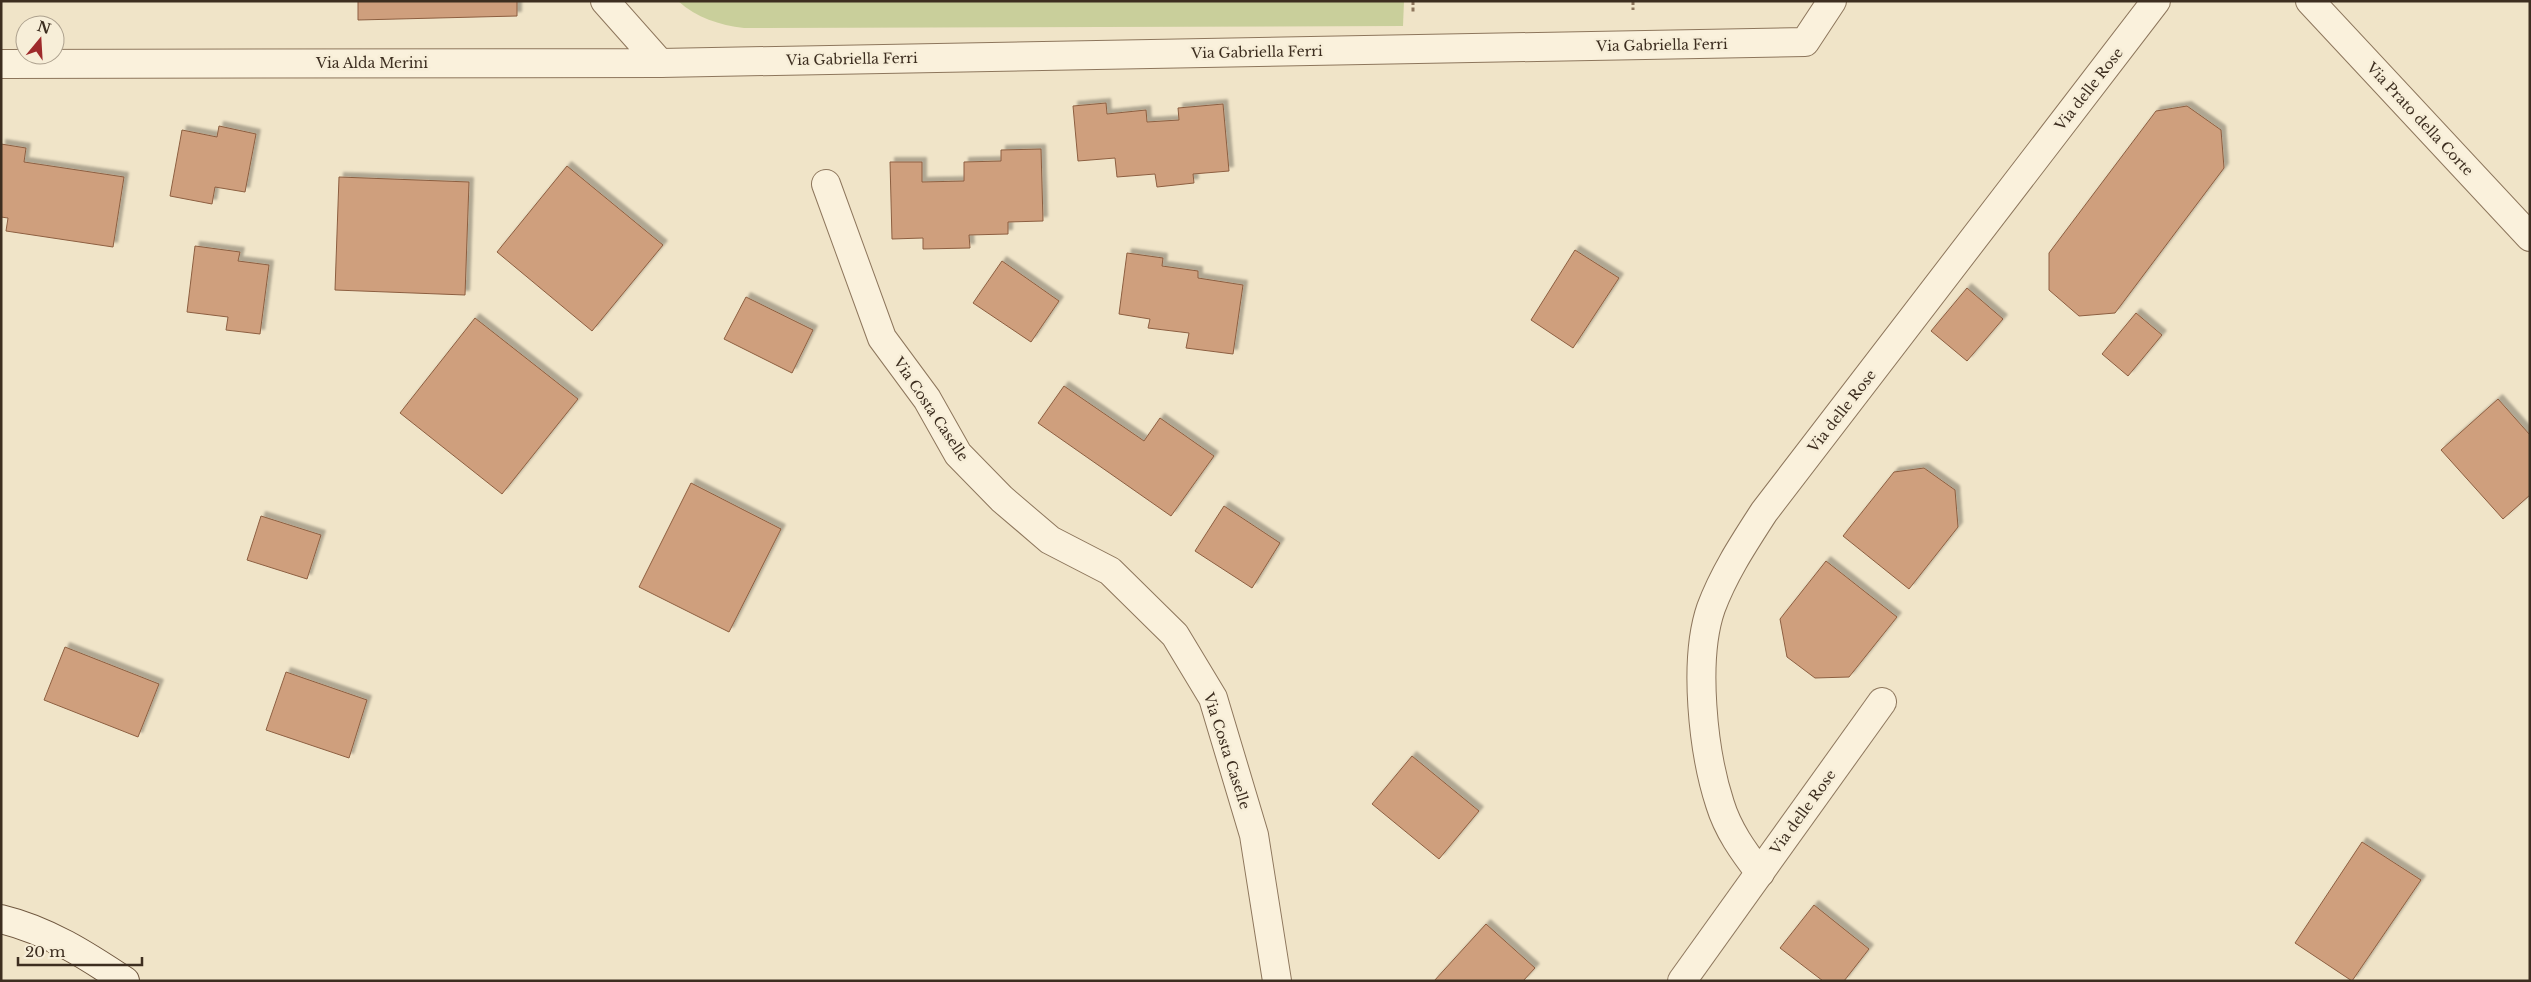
<svg xmlns="http://www.w3.org/2000/svg" width="2531" height="982" viewBox="0 0 2531 982" font-family="'Libre Baskerville',serif">
  <style>
    .green { fill: #c9cf9b }
    .building { fill: #cf9f7d; stroke: #8d5f41; filter: url(#shadow) }
    .lines { fill: none; stroke-linecap: round; stroke-linejoin: round }
    .street-casing { stroke: #8d765c; stroke-width: 30 }
    .secondary-casing { stroke: #6f573f; stroke-width: 30 }
    .path { stroke: #8d765c; stroke-width: 3; stroke-dasharray: 4 2.5; stroke-linecap: butt }
    .street { stroke: #faf1dc; stroke-width: 28 }
    .secondary { stroke: #faf1dc; stroke-width: 28 }
    .labels { text-anchor: middle; dominant-baseline: central; stroke-width: 5; stroke-linejoin: round; paint-order: stroke }
    .street-label { font-size: 14px; fill: #3d2e20; stroke: #f7eed8 }
  </style>
  <defs>
    <filter id="shadow"><feDropShadow dx="4.5" dy="-4.5" stdDeviation="1" flood-color="#0004"/></filter>
  </defs>
  <rect width="100%" height="100%" fill="#f0e4c8"/>
  <!-- green -->
  <path class="green" d="M678,1H1404L1403,26L744,28C719,25 697,18 678,1Z"/>
  <!-- building -->
  <g class="building">
    <polygon points="358,1 517,1 517,16 358,20"/>
    <polygon points="1106,103 1107,114 1146,110 1147,122 1179,120 1178,108 1223,104 1229,171 1193,174 1194,183 1157,187 1155,174 1117,177 1115,158 1078,161 1073,106"/>
    <polygon points="2187,106 2221,130 2224,168 2115,313 2079,316 2049,290 2049,253 2156,111"/>
    <polygon points="219,126 256,134 245,192 215,187 212,204 170,196 182,130 217,137"/>
    <polygon points="1,144 26,148 24,162 124,177 113,247 6,231 8,218 1,217"/>
    <polygon points="1041,149 1043,221 1008,222 1008,234 969,235 970,248 923,249 923,238 892,239 890,162 922,162 922,182 964,181 964,162 1001,161 1001,150"/>
    <polygon points="567,166 663,245 592,331 497,252"/>
    <polygon points="339,177 469,182 465,295 335,290"/>
    <polygon points="195,246 240,252 238,261 269,265 260,334 226,330 228,317 187,312"/>
    <polygon points="1575,250 1619,278 1573,348 1531,320"/>
    <polygon points="1127,253 1163,258 1162,266 1198,271 1198,278 1243,285 1233,354 1186,348 1189,333 1148,328 1150,319 1119,314"/>
    <polygon points="1002,261 1059,301 1031,342 973,303"/>
    <polygon points="1967,288 2003,319 1967,361 1931,331"/>
    <polygon points="746,297 813,330 792,373 724,339"/>
    <polygon points="2136,313 2162,335 2128,376 2102,354"/>
    <polygon points="475,318 578,399 502,494 400,413"/>
    <polygon points="1064,386 1144,441 1160,418 1214,456 1171,516 1038,423"/>
    <polygon points="2498,399 2530,435 2530,495 2503,519 2441,450"/>
    <polygon points="1924,468 1955,490 1958,527 1909,589 1843,536 1894,472"/>
    <polygon points="691,483 781,529 729,632 639,587"/>
    <polygon points="1224,506 1280,543 1252,588 1195,551"/>
    <polygon points="261,516 321,535 307,579 247,560"/>
    <polygon points="1826,561 1897,617 1849,677 1815,678 1787,657 1780,619"/>
    <polygon points="65,647 159,684 138,737 44,700"/>
    <polygon points="286,672 367,700 349,758 266,730"/>
    <polygon points="1412,756 1479,811 1439,859 1372,804"/>
    <polygon points="2362,842 2421,880 2352,981 2295,943"/>
    <polygon points="1814,905 1869,949 1844,981 1823,981 1780,948"/>
    <polygon points="1486,924 1535,968 1523,981 1434,981"/>
  </g>
  <g class="lines">
    <!-- street casing -->
    <g class="street-casing">
      <g id="street">
        <polyline points="2310,1 2530,237"/>
        <polyline points="660,63 1805,42 1832,1"/>
        <polyline points="1,64 660,63 605,1"/>
        <polyline points="826,184 882,338 927,399 958,454 1002,499 1050,540 1110,571 1175,635 1213,698 1254,835 1277,981"/>
        <path d="M1760,873C1743,851 1728,830 1720,804C1703,752 1693,660 1711,608C1724,573 1744,543 1764,512L2156,1"/>
        <polyline points="1682,981 1882,702"/>
      </g>
    </g>
    <!-- secondary casing -->
    <g class="secondary-casing">
      <path id="secondary" d="M1,919C47,930 86,955 125,981"/>
    </g>
    <!-- path -->
    <g class="path">
      <polyline points="1413,1 1413,13"/>
      <polyline points="1633,1 1633,10"/>
    </g>
    <!-- street -->
    <use href="#street" class="street"/>
    <!-- secondary -->
    <use href="#secondary" class="secondary"/>
  </g>
  <g class="labels">
    <!-- street labels -->
    <g class="street-label">
      <text transform="translate(1662 45) rotate(-1)">Via Gabriella Ferri</text>
      <text transform="translate(1257 52) rotate(-1)">Via Gabriella Ferri</text>
      <text transform="translate(852 59) rotate(-1)">Via Gabriella Ferri</text>
      <text x="372" y="63">Via Alda Merini</text>
      <text transform="translate(2089 89) rotate(-52)">Via delle Rose</text>
      <text transform="translate(2420 119) rotate(47)">Via Prato della Corte</text>
      <text transform="translate(931 409) rotate(56)">Via Costa Caselle</text>
      <text transform="translate(1842 411) rotate(-52)">Via delle Rose</text>
      <text transform="translate(1227 751) rotate(72)">Via Costa Caselle</text>
      <text transform="translate(1803 812) rotate(-54)">Via delle Rose</text>
    </g>
  </g>
  <!-- border -->
  <rect width="2531" height="982" fill="none" stroke="#3d2e20" stroke-width="5"/>
  <!-- north arrow -->
  <g transform="translate(40 40) rotate(18)"><circle r="24" fill="#f7eed8" stroke="#ada18e"/>
  <path d="M0-4L9 19L0 12L-9 19Z" fill="#9e2a2b"/>
  <text y="-8" font-size="14" font-weight="bold" text-anchor="middle" fill="#3d2e20">N</text>
  </g>
  <!-- scale -->
  <path d="M18 957v8h124v-8" fill="none" stroke="#3d2e20" stroke-width="2.5"/>
  <text x="25" y="957" font-size="15" fill="#3d2e20" stroke="#f7eed8" stroke-width="4" paint-order="stroke">20 m</text>
</svg>
